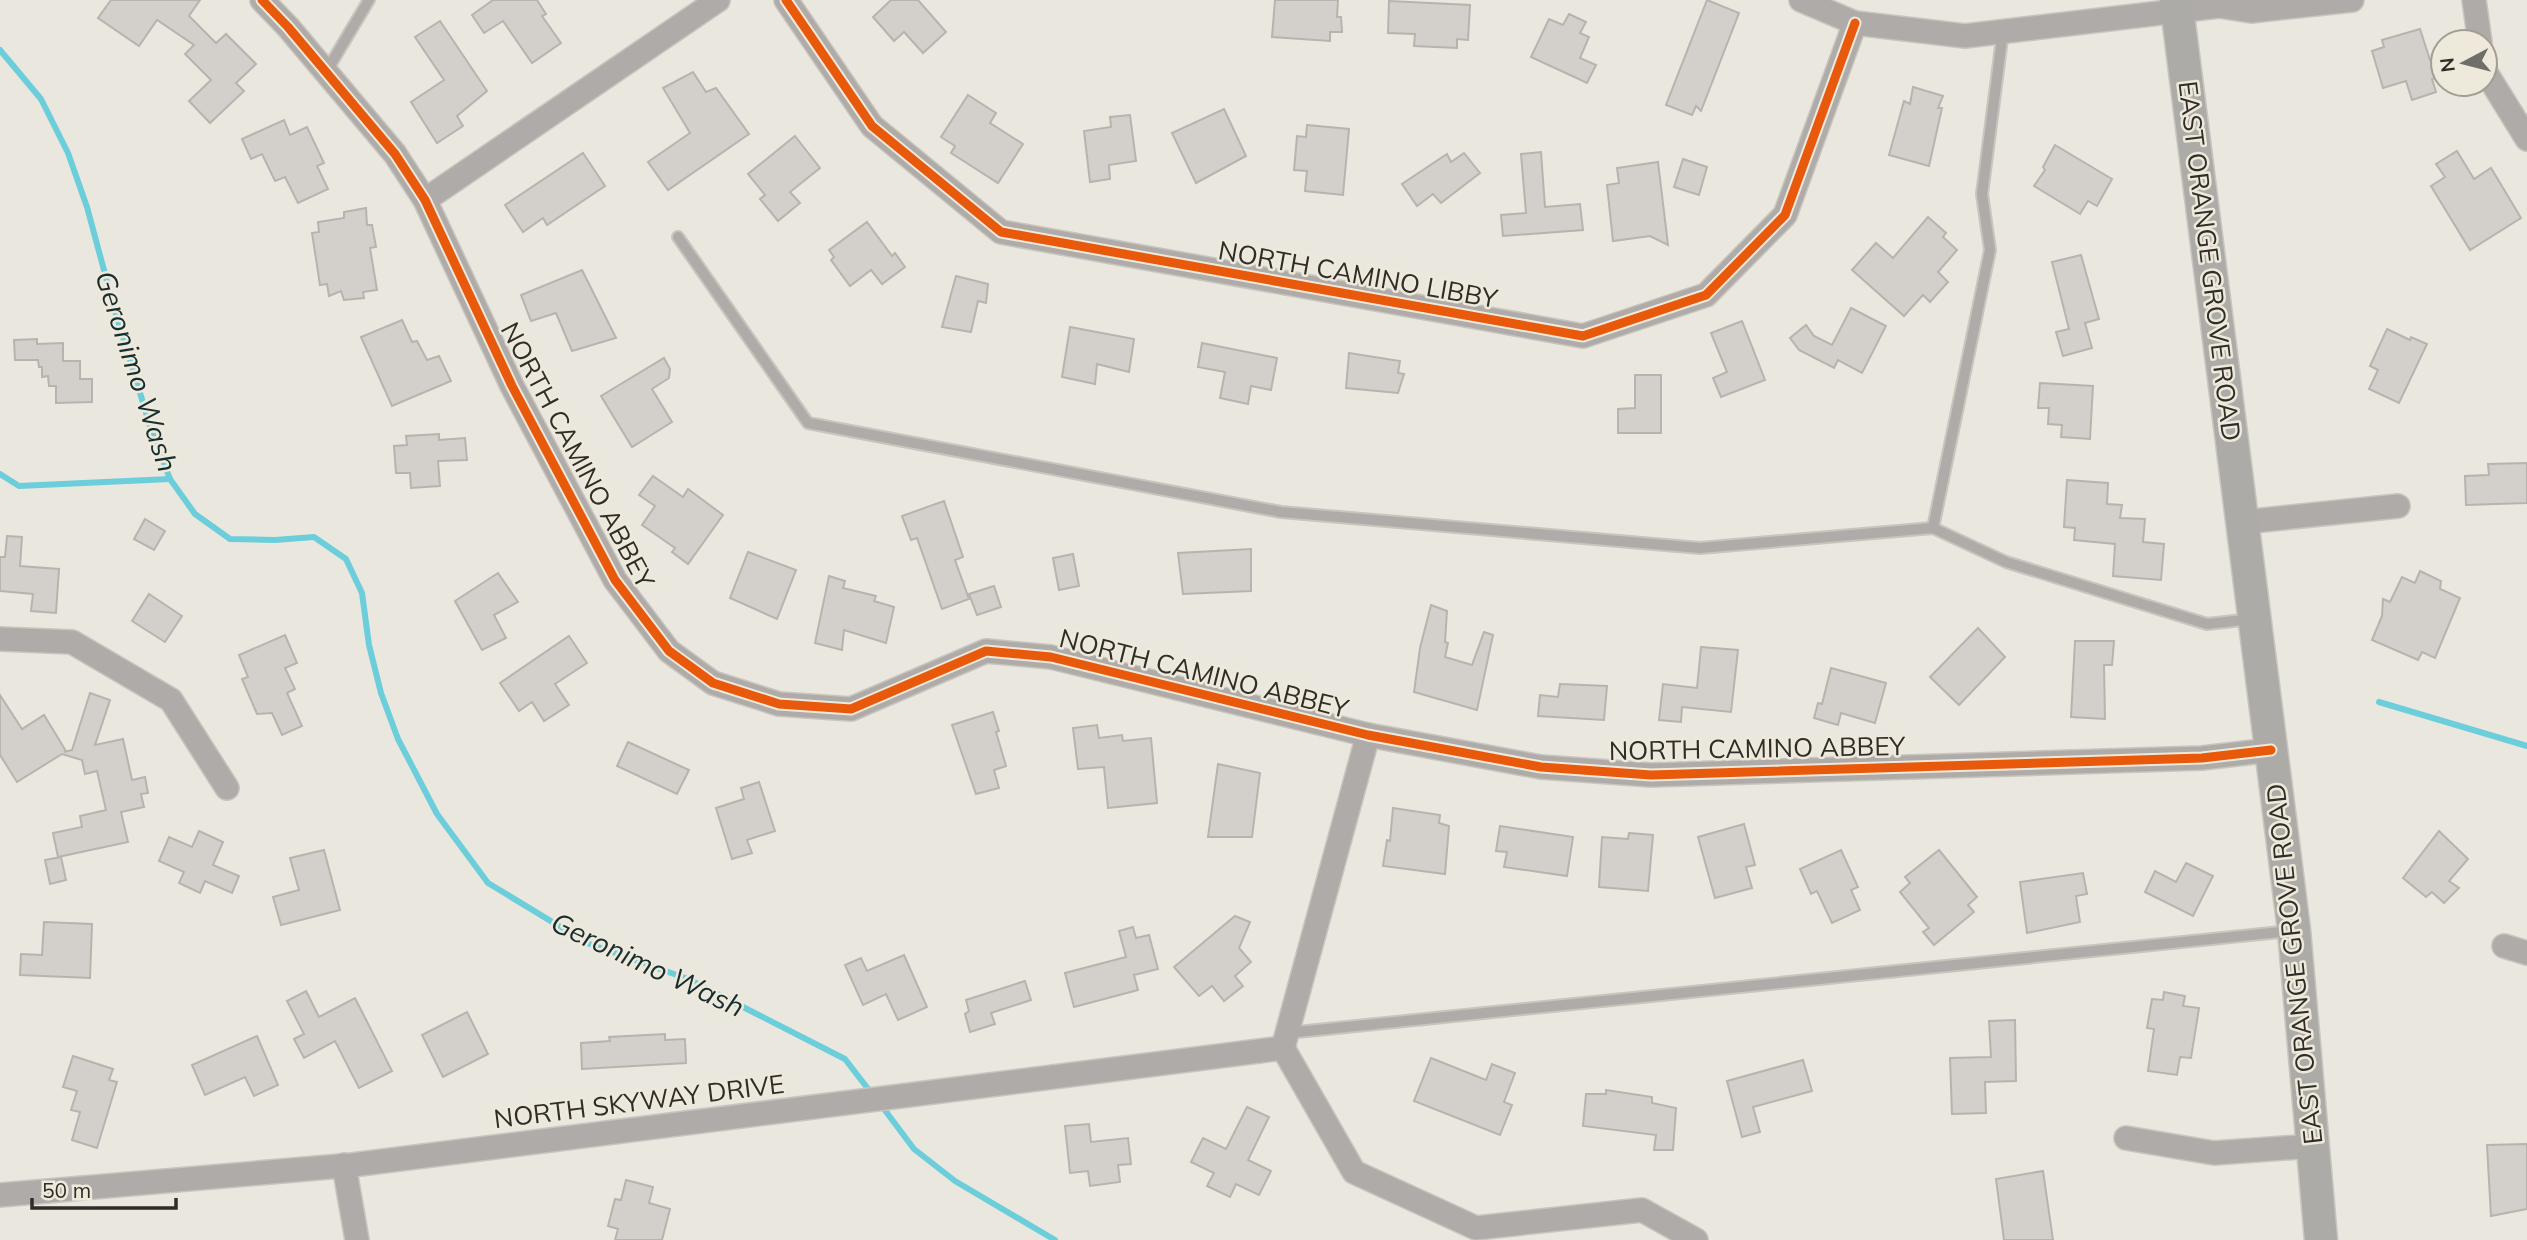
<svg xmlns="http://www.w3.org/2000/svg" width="2527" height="1240" viewBox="0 0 2527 1240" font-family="Mulish,sans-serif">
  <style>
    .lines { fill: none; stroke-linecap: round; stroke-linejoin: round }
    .stream { stroke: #6cceda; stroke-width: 6 }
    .building { fill: #d3cfcb; stroke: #b7b3af; stroke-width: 2 }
    .lane-casing { stroke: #c8c5bf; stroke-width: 14 }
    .street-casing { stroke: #c8c5bf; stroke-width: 26 }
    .secondary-casing { stroke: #c8c5bf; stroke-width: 35 }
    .lane { stroke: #aeaba9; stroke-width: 10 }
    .street { stroke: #aeaba9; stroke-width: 23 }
    .secondary { stroke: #adaba8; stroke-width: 32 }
    .cycleway-casing { stroke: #eee9db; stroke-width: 13 }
    .cycleway { stroke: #e8590c; stroke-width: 9 }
    .labels { text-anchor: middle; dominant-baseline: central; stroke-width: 5; stroke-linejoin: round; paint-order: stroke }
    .street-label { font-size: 26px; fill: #2f2d28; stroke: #eee9db }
    .water-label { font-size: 28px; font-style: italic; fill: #172e31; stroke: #eee9db }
  </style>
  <rect width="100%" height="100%" fill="#eae7df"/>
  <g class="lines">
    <!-- stream -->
    <g class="stream">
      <polyline points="0,50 41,99 68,153 87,207 115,311 151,429 170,479 195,514 230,539 275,540 314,537 346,559 362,593 369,645 381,693 398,739 437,814 488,883 587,943 688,979 845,1059 872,1094"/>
      <polyline points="0,474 19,486 170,479"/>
      <polyline points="2379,702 2527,746"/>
      <polyline points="881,1105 914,1149 955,1181 1055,1240"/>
    </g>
  </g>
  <!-- building -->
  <g class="building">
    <polygon points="111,0 200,0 189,16 216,43 226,34 256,64 236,83 244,91 210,123 189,101 211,80 185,54 194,45 157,20 139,46 98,18"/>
    <polygon points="493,0 537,0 546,14 542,16 561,43 532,63 503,21 484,33 472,15"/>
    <polygon points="891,0 918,0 946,32 923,53 904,32 894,41 873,17"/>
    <polygon points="1275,0 1338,0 1337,17 1341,17 1342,32 1330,32 1330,41 1272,37"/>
    <polygon points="1707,0 1739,13 1701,111 1696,106 1692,115 1666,105"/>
    <polygon points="1389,1 1470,5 1468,40 1457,39 1457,48 1414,46 1415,34 1388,33"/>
    <polygon points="1569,14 1586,22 1580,33 1589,37 1580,58 1596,65 1587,83 1531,57 1549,19 1563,25"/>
    <polygon points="440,21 487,91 457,116 463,126 437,143 411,102 444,80 415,37"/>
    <polygon points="2420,29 2430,60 2438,60 2443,75 2432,79 2436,92 2412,100 2406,81 2383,88 2372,51 2384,47 2382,40"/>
    <polygon points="693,72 706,92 716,88 749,134 668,190 648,162 690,133 663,88"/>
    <polygon points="1913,87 1943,96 1938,108 1942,108 1929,166 1889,155 1904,101 1910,104"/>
    <polygon points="968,95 996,113 990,123 1023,144 998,183 951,153 955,146 941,137"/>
    <polygon points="1224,109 1246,156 1196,183 1172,133"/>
    <polygon points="1130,115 1136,161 1109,165 1110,179 1090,182 1084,131 1111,127 1110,117"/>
    <polygon points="284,120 290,135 307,127 324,163 317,166 328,189 298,203 285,177 275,181 262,154 251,159 242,139"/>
    <polygon points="1307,125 1349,129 1343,195 1305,191 1307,171 1294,170 1297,136 1306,137"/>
    <polygon points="795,136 820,168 790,192 800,203 778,221 760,199 765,195 748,174"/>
    <polygon points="2055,145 2112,179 2097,206 2088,201 2080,214 2034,186 2045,170 2043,167"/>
    <polygon points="2457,151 2474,179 2491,168 2521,218 2470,250 2431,186 2445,177 2436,164"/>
    <polygon points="1541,152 1545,207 1580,204 1583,230 1503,236 1501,215 1526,213 1521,154"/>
    <polygon points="583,153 605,186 547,225 543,218 523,232 505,205"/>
    <polygon points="1464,153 1480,173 1441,203 1433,194 1417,206 1402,184 1447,154 1451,162"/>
    <polygon points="1683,159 1707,167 1699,195 1674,187"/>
    <polygon points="1658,162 1668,245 1650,236 1613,241 1607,185 1619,183 1617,168"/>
    <polygon points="366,208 367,225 372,225 376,247 370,248 377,290 363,292 364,298 344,300 341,291 329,296 327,284 320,285 312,233 319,232 318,222 344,218 344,212"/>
    <polygon points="1928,217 1946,233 1943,237 1957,250 1938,272 1948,282 1930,302 1923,295 1904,316 1852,270 1876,243 1893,258"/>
    <polygon points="867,222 892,256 895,253 905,267 882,284 871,270 850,286 831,260 834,257 829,250"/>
    <polygon points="2081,255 2099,319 2085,323 2092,348 2063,356 2056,332 2069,329 2052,262"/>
    <polygon points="582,270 616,338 572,351 556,313 531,321 521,295"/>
    <polygon points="956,276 988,284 986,303 978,301 971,332 942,327"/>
    <polygon points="1851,308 1886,326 1862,373 1838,360 1834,368 1799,350 1790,338 1806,325 1814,336 1832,345"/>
    <polygon points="402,320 412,342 417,341 427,360 439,356 451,381 392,406 361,337"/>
    <polygon points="1742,321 1765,380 1721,397 1713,378 1727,372 1711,333"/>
    <polygon points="1070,327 1134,339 1129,372 1097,364 1095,384 1062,377"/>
    <polygon points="2387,329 2410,340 2411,337 2427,344 2399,403 2369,389 2378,370 2370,366"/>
    <polygon points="37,339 37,344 63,343 63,361 80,361 80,379 92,379 92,402 56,403 56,386 49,386 48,376 42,377 42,367 39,367 38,360 15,360 14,340"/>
    <polygon points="1202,343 1277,358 1271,390 1251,386 1248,404 1220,398 1225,372 1198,367"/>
    <polygon points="1349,353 1400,361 1398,373 1404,374 1398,393 1346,388"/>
    <polygon points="664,358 670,369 669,378 652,389 672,422 632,447 601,396"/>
    <polygon points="1635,375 1661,375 1661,433 1618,433 1618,409 1635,408"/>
    <polygon points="2040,383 2093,386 2090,439 2061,437 2062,425 2048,424 2049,408 2038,408"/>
    <polygon points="439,434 439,440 465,438 467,460 438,461 440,486 411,488 410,473 396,473 394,446 407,445 406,436"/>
    <polygon points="2527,463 2527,503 2466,505 2465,476 2489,475 2488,464"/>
    <polygon points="653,476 683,497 688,489 723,515 688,564 672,552 675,548 642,525 655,506 639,495"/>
    <polygon points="2067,480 2108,483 2107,504 2122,505 2120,518 2145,519 2143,542 2164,544 2161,580 2113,576 2115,544 2074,540 2075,528 2064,527"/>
    <polygon points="944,501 963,557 955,560 969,599 942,609 917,538 911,540 902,516"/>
    <polygon points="145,519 165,531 154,550 134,539"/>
    <polygon points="7,536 22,537 20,566 59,569 56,613 31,611 33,594 0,591 0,557 5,557"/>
    <polygon points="1251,549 1251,591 1183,594 1178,553"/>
    <polygon points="748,552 796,570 777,619 730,598"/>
    <polygon points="1073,554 1079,586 1059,590 1053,558"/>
    <polygon points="2420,571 2441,581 2440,589 2460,598 2435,658 2422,652 2418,660 2372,640 2382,616 2383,599 2390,602 2402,577 2415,583"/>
    <polygon points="498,573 518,602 494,615 506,638 482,650 455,601"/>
    <polygon points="829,576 845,581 843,588 876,596 874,601 894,607 886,643 844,630 842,650 815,643"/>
    <polygon points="994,586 1001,607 977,615 969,594"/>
    <polygon points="149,594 182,616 165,642 132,621"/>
    <polygon points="1431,605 1447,611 1445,642 1448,643 1445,657 1472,665 1484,632 1493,635 1477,710 1414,692 1420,648"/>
    <polygon points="1978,628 2005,657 1959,705 1930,677"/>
    <polygon points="285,635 297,663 285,668 295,689 287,693 302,726 282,735 272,713 257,714 242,679 248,677 239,655"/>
    <polygon points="569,636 587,663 555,684 569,705 544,721 532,702 519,711 500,683"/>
    <polygon points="2075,641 2114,641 2112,665 2104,665 2105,719 2071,717"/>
    <polygon points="1701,647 1738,650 1731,712 1682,707 1681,722 1659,720 1663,684 1697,688"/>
    <polygon points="1831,668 1886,683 1875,723 1841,713 1838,725 1814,718 1818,703 1822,704"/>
    <polygon points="1560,684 1607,686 1604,720 1538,716 1540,695 1558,697"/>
    <polygon points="90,693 110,700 95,745 123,739 132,780 145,777 148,793 141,794 144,807 121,812 128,842 58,857 53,833 82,827 80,816 106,810 97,771 85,774 82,760 62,754 17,782 0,755 0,695 22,729 44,715 66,751 64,752 72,750"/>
    <polygon points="993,712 999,731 996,732 1006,766 994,770 999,788 976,794 952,725"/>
    <polygon points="1097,725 1099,738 1122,735 1123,741 1151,738 1157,803 1108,808 1104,767 1078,769 1073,728"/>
    <polygon points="628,742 689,770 677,794 617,766"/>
    <polygon points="1218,764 1260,773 1252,837 1208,837"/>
    <polygon points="759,782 775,831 747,840 752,853 732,859 716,808 744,799 741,788"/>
    <polygon points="1393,808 1440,815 1439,823 1449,826 1445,874 1383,866 1387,840 1390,841"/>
    <polygon points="1744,824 1755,865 1746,867 1752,888 1715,898 1698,837"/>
    <polygon points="1500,826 1573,837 1567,876 1504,867 1507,852 1496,851"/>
    <polygon points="199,831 223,842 213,865 239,876 232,893 205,881 200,893 179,883 184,872 159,861 169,837 192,847"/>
    <polygon points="2439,831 2468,859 2449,881 2459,888 2444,903 2432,892 2426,897 2403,878"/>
    <polygon points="1629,833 1653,835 1648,891 1599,887 1602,837 1628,839"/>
    <polygon points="324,850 340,910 281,925 273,897 299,890 290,858"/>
    <polygon points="1841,850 1858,887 1851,890 1860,910 1832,923 1817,891 1811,894 1800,869"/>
    <polygon points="1939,850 1977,897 1968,905 1974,912 1934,945 1923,932 1929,928 1900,892 1910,883 1905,877"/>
    <polygon points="61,857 66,880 50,884 45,860"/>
    <polygon points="2186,863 2213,876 2193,916 2145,892 2155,871 2176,882"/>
    <polygon points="2083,873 2087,894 2076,896 2080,922 2027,933 2020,882"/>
    <polygon points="1235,916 1250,922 1239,948 1251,962 1235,976 1243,986 1224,1001 1212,986 1199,996 1174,967"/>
    <polygon points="44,922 92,924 90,978 20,975 21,954 42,955"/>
    <polygon points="1133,927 1136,938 1149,935 1158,969 1134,975 1138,990 1074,1007 1065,973 1126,957 1119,931"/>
    <polygon points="904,955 927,1007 898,1020 886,994 863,1005 845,965 861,958 867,971"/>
    <polygon points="1025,981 1031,1000 991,1013 995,1024 970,1032 965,1014 969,1011 966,1000"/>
    <polygon points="306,991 319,1017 355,998 392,1071 359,1088 335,1041 304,1058 294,1039 304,1034 287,1001"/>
    <polygon points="2164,992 2185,996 2183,1006 2199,1008 2191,1058 2180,1057 2177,1075 2148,1071 2154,1029 2147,1028 2152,999 2163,1000"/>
    <polygon points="467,1012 488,1054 443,1077 422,1035"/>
    <polygon points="2015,1020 2016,1081 1985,1082 1986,1113 1952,1114 1950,1058 1991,1057 1989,1021"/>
    <polygon points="665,1034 665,1040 685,1039 686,1063 582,1069 581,1043 610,1041 609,1037"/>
    <polygon points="257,1036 278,1085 254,1096 245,1077 205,1095 192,1065"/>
    <polygon points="73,1056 113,1069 109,1080 117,1082 97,1148 72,1140 80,1112 71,1110 77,1091 63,1087"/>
    <polygon points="1431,1058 1486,1080 1492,1064 1515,1073 1504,1102 1512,1105 1500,1135 1414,1101"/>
    <polygon points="1803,1060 1812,1091 1753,1107 1760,1132 1742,1137 1727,1081"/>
    <polygon points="1606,1090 1652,1097 1652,1103 1676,1108 1673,1150 1654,1150 1656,1135 1583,1126 1586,1094 1606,1094"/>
    <polygon points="1247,1107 1269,1117 1248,1160 1271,1171 1259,1195 1236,1184 1230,1197 1207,1186 1214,1173 1191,1162 1203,1138 1226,1149"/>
    <polygon points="1089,1124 1091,1142 1128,1138 1131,1164 1118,1165 1120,1182 1090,1186 1088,1171 1070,1173 1065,1126"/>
    <polygon points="2527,1144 2527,1209 2491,1216 2487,1145"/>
    <polygon points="2043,1171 2053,1240 2004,1240 1996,1179"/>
    <polygon points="626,1180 653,1187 649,1203 670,1209 662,1240 615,1240 618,1229 608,1226 615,1199 621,1200"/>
  </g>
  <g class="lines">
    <!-- lane casing -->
    <g class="lane-casing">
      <g id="lane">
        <polyline points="326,72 369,0"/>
        <polyline points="678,237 808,423 1281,512 1700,548 1933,528 2006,562 2207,624 2252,619"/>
        <polyline points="1933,528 1990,250 1982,194 2003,31"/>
        <polyline points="1287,1033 2291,931"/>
      </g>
    </g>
    <!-- street casing -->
    <g class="street-casing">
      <g id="street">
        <polyline points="262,0 288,27 395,154 425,200 512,386 615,580 669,651 713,683 779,704 851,709 986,651 1051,657 1368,735 1541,767 1651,775 2202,758 2271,750"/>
        <polyline points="786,0 872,126 1001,232 1583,336 1706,295 1785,215 1855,23"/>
        <polyline points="1801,0 1855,23 1965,36 2219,6"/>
        <polyline points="2229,0 2219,6 2251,11 2352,0"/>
        <polyline points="2474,0 2480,42"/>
        <polyline points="2485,71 2527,139"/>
        <polyline points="425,200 718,0"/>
        <polyline points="2243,522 2398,506"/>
        <polyline points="0,639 72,642 171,700 227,788"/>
        <polyline points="2504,946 2527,953"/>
        <polyline points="1283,1048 1354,1172 1476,1228 1642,1210 1696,1240"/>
        <polyline points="1283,1048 1368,735"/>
        <polyline points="2126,1138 2214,1153 2313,1146"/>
        <polyline points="344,1165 357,1240"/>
        <polyline points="0,1195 352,1165 1283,1048"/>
      </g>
    </g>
    <!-- secondary casing -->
    <g class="secondary-casing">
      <polyline id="secondary" points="2176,0 2294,930 2321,1240"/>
    </g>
    <!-- lane -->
    <use href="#lane" class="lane"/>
    <!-- street -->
    <use href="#street" class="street"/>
    <!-- secondary -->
    <use href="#secondary" class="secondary"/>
    <!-- cycleway casing -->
    <g class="cycleway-casing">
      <g id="cycleway">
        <polyline points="262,0 288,27 395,154 425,200 512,386 615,580 669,651 713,683 779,704 851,709 986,651 1051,657 1368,735 1541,767 1651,775 2202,758 2271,750"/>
        <polyline points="786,0 872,126 1001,232 1583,336 1706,295 1785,215 1855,23"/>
      </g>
    </g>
    <!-- cycleway -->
    <use href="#cycleway" class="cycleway"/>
  </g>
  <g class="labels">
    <!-- street labels -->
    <g class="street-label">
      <text transform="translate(2210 261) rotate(83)">EAST ORANGE GROVE ROAD</text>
      <text transform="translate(1358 274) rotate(10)">NORTH CAMINO LIBBY</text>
      <text transform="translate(578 455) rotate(62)">NORTH CAMINO ABBEY</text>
      <text transform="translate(1204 673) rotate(14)">NORTH CAMINO ABBEY</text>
      <text transform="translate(1757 748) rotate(-1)">NORTH CAMINO ABBEY</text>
      <text transform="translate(2294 964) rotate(-96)">EAST ORANGE GROVE ROAD</text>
      <text transform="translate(639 1101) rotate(-7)">NORTH SKYWAY DRIVE</text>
    </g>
    <!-- water labels -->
    <g class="water-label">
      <text transform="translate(137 371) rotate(72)">Geronimo Wash</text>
      <text transform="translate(648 964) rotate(25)">Geronimo Wash</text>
    </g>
  </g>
  <!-- north arrow -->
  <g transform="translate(2464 63) rotate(263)"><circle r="33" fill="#eee9db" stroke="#a29e93" stroke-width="2"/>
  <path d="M0-5L12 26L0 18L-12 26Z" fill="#706e68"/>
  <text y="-10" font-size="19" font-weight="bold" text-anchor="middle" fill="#2f2d28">N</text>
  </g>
  <!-- scale -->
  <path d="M32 1198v10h144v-10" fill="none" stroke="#2f2d28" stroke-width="3.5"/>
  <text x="42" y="1198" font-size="21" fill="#2f2d28" stroke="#eee9db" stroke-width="5" paint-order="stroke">50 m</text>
</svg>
